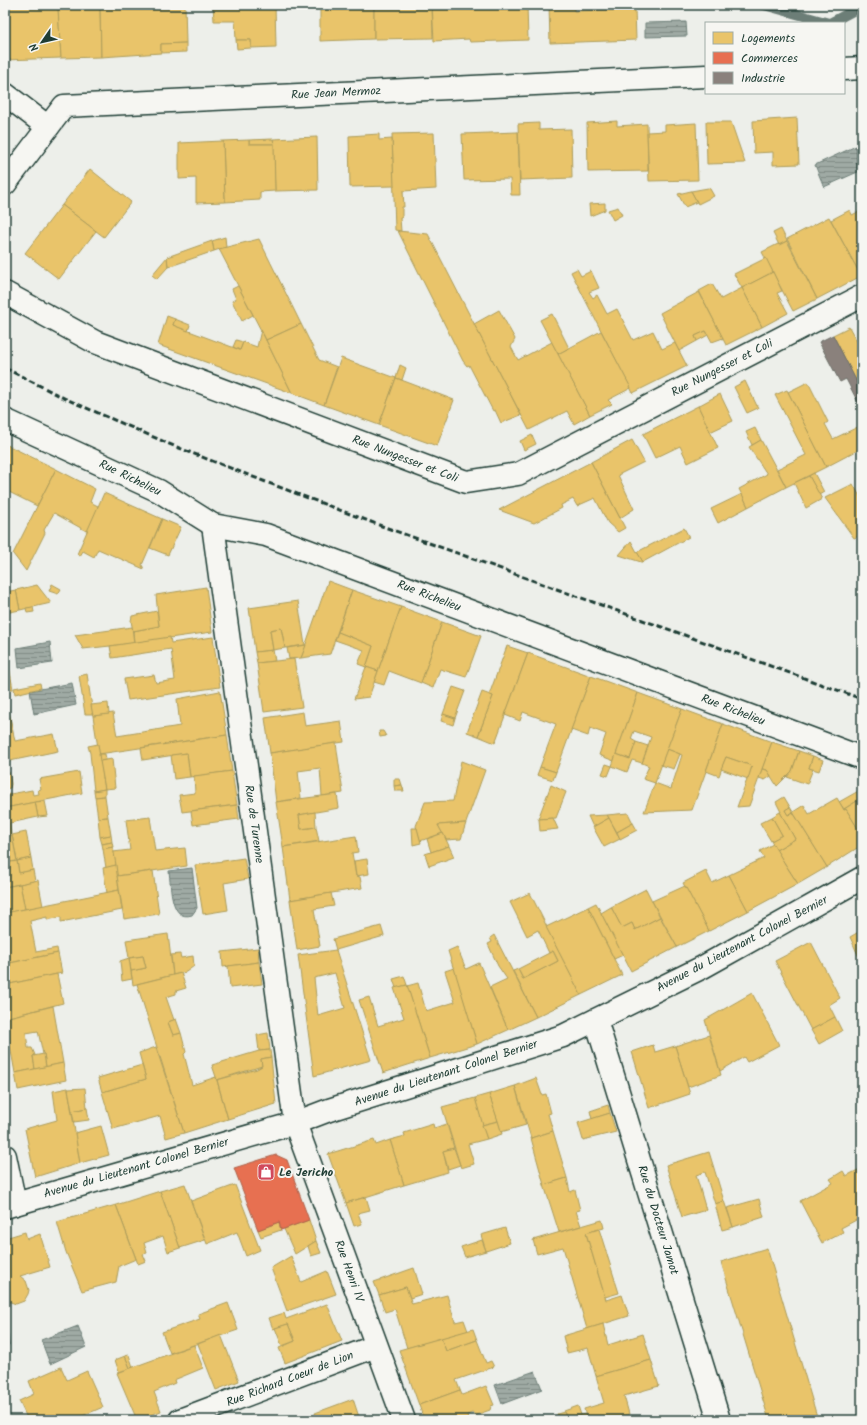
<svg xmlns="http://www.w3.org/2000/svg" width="867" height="1425" viewBox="0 0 867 1425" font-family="Kalam,sans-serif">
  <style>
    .water { fill: url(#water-rules); stroke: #6c7e77 }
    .homes { fill: #e9c46a; stroke: #ac9c5a; fill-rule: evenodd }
    .shops { fill: #e76f51; stroke: #ab6048 }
    .industry { fill: #8a817c; stroke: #6a6d66 }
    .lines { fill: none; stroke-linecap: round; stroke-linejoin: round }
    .stream { stroke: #6c7e77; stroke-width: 10 }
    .minor-casing { stroke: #1f3d34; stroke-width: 25 }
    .minor { stroke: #f6f6f2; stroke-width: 22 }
    .rail { stroke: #1f3d34; stroke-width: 3; stroke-dasharray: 6 3; stroke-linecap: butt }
    .labels { text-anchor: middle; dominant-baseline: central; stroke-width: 4; stroke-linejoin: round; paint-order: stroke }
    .street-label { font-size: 12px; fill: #1f3d34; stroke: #f6f6f2 }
    .poi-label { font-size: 12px; font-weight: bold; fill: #1f3d34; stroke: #f6f6f2; text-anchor: start }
  </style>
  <defs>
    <pattern id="water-rules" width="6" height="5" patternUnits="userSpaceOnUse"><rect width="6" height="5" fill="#9faaa4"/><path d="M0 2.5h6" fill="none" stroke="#818c86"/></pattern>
  </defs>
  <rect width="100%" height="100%" fill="#edefea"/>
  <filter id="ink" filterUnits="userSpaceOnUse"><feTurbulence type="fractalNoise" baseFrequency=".025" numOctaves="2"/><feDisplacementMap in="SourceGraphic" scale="8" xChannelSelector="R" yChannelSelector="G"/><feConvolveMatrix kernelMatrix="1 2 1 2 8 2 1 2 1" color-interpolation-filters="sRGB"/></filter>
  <g filter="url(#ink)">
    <!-- water -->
    <g class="water">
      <polygon points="686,22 687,36 645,37 645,23"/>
      <polygon points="856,146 862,162 862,170 824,187 815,165"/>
      <polygon points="50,642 52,663 19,668 17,648"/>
      <polygon points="72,683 76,705 34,714 30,691"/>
      <path d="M192,868L197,908L192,915C170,922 171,886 169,871Z"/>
      <polygon points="5,1312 9,1345 5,1346"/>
      <polygon points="78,1326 86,1347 50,1364 41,1340"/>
      <polygon points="535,1371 542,1389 502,1404 495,1385"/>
    </g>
    <!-- homes -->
    <g class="homes">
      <polygon points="5,5 58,5 61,58 5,60"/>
      <polygon points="75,5 100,5 101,57 61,58 58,8 75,6"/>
      <polygon points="100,5 185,5 186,43 161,44 161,53 101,57"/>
      <polygon points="213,5 275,5 276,47 251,48 251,40 236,40 235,21 214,21"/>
      <polygon points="320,5 374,5 374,39 320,41"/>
      <polygon points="374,5 432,5 433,38 374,39"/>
      <polygon points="432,5 527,5 528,40 470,42 469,39 434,41"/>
      <polygon points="549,5 574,5 574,11 635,9 636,40 550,43"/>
      <polygon points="236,40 251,40 251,48 237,49"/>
      <polygon points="186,43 186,52 161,53 161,44"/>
      <polygon points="797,118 799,164 773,165 773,152 754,153 753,121"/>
      <polygon points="617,121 617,126 647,124 648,171 588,172 587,123"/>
      <polygon points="706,122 731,122 745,163 707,164"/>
      <polygon points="539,123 539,130 571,129 572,178 520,180 518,124"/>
      <polygon points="696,123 698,180 649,181 647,132 665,131 665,125"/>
      <polygon points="518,132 520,195 511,195 510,179 464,180 462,134"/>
      <polygon points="434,133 436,189 403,191 404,207 402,207 402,218 400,218 401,231 395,230 392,134"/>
      <polygon points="379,134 379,140 392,139 394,186 350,187 349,136"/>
      <polygon points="317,137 318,190 275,191 273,139"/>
      <polygon points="273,139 274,144 249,144 249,140"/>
      <polygon points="249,140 249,144 274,144 275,191 260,192 260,200 225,202 223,141"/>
      <polygon points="223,141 225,202 196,203 196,178 179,179 179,143"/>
      <polygon points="90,169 131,202 104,237 62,205"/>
      <polygon points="708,188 710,189 714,196 698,204 691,191"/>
      <polygon points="691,191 697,202 685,207 678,194"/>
      <polygon points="605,203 605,210 590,216 589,204"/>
      <polygon points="62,205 96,231 59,279 25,253"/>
      <polygon points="618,207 622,215 613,220 608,210"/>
      <polygon points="850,210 852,215 862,210 862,275 861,276 831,220"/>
      <polygon points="829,217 861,276 817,299 787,239"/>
      <polygon points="781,229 787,241 779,245 773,233"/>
      <polygon points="398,231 428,234 521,415 501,423 495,410 493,411 469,365 467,366 463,361"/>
      <polygon points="225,237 226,247 214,251 212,241"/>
      <polygon points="259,239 301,324 266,340 219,249"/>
      <polygon points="212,241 214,251 168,267 167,257"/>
      <polygon points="787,241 817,299 793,311 762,252 778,244 779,245"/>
      <polygon points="167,257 168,267 157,279 152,275"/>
      <polygon points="766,258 773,272 742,288 734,274"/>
      <polygon points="577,269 581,276 591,271 599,288 589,292 593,298 597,295 607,314 617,309 633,340 653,331 662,349 675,343 687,366 633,393 571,272"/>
      <polygon points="773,272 782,291 777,293 788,313 762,327 742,288"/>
      <polygon points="712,284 721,299 742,288 762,327 726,345 699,291"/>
      <polygon points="238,286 253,315 242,321 232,301 236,299 232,289"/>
      <polygon points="699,292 723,338 712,342 706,331 695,336 697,341 679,351 660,313"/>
      <polygon points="499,310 515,339 511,347 518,360 552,342 590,415 574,424 567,411 529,430 474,324"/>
      <polygon points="552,314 569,348 558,354 540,320"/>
      <polygon points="167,316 175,319 173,325 240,350 243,342 257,347 261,330 292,393 158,345"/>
      <polygon points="175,319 190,325 188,331 173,325"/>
      <polygon points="301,324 319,360 337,367 324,405 292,393 266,340"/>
      <polygon points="849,327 859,345 862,343 862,392 833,335"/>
      <polygon points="601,331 631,388 608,400 612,404 590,415 558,354"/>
      <polygon points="706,331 708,335 697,341 695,336"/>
      <polygon points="236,340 243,342 240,350 233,347"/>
      <polygon points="341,358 396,378 379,425 324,405"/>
      <polygon points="400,365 406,368 402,380 396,378"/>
      <polygon points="396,378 454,400 437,446 379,425"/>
      <polygon points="745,381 758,408 747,413 734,387"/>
      <polygon points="808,382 828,422 825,424 833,439 862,425 862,448 826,467 788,392"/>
      <polygon points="787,390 826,467 786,487 777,469 806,455 775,395"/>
      <polygon points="720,394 733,421 710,432 698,406"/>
      <polygon points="698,406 718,448 688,463 680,446 655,458 643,434"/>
      <polygon points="755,428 761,440 752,445 746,432"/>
      <polygon points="532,435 536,444 524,450 520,441"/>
      <polygon points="632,440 644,462 618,475 634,509 620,518 591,462"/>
      <polygon points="761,440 786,487 748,507 739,489 767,474 749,447"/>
      <polygon points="5,444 56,469 37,506 5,490"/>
      <polygon points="591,462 625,528 618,532 608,523 595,498 577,506 573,499 561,505 562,508 534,523 499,510"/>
      <polygon points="56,469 95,489 90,502 98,506 97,512 88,532 54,513 44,530 45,533 26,571 13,554"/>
      <polygon points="814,473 824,492 819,495 809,476"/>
      <polygon points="809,476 822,499 806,508 794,483"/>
      <polygon points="853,484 862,500 862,535 854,538 825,498"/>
      <polygon points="104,493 162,519 142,565 144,569 98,549 94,557 83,551 80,556 77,554"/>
      <polygon points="742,494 748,507 718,523 711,509"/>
      <polygon points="162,519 181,527 168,555 150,548"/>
      <polygon points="684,528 689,537 643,562 637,552"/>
      <polygon points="631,541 637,552 643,562 641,562 619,555"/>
      <polygon points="328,581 352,590 330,654 301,658"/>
      <polygon points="52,584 61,589 58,594 49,591"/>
      <polygon points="37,585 51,603 20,610 16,590"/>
      <polygon points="206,587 212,632 134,643 133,631 159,626 156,595"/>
      <polygon points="16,590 20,610 5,613 5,592"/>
      <polygon points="352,590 401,607 378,671 366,667 373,646 338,632"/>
      <polygon points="298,601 305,645 285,648 281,628 270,630 273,650 255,652 249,608"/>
      <polygon points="33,607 34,612 27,613 26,608"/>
      <polygon points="401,607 442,622 421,683 389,671 384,685 374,682"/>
      <polygon points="157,611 159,626 133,631 131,621 132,616"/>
      <polygon points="442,622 481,636 466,677 440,669 433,688 421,683"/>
      <polygon points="132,627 134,643 110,646 83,649 75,635"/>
      <polygon points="281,628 285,648 273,650 270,630"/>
      <polygon points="338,632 373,646 366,667 358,664 364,650 335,640"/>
      <polygon points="170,637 171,643 213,637 220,687 128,700 124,679 154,675 156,683 175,680 171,649 112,658 110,646"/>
      <polygon points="5,644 13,689 5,690"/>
      <polygon points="306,645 301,658 289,659 287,648"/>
      <polygon points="507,646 528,653 495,743 478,736 493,696 489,695"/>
      <polygon points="273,650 275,661 257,663 255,652"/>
      <polygon points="528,653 591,676 556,772 540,767 556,724 523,712 520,721 505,715"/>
      <polygon points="294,659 302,707 264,712 257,663"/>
      <polygon points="366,667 378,671 369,697 354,699"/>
      <polygon points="87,674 93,714 85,714 79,676"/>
      <polygon points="591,676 638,693 614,761 599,755 606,734 590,728 588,736 571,730"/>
      <polygon points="40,683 41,688 15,694 14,688"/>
      <polygon points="453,687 465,691 455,718 443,714"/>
      <polygon points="5,690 7,703 5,703"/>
      <polygon points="220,691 227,735 99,754 93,716 113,713 117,736 180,726 177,699"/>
      <polygon points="482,692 493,696 478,736 467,732"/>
      <polygon points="638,693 682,709 655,783 643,779 649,766 642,763 651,737 634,731 631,739 636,742 630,759 616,754"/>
      <polygon points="5,703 7,703 15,741 54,734 58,751 5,762"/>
      <polygon points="108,703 109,714 93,716 91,705"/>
      <polygon points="682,709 723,724 692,810 644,812 655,783 671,789 682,755 667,749"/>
      <polygon points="303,712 305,726 341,721 344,742 270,753 265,718"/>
      <polygon points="443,714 455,718 453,725 441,721"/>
      <polygon points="723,724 772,742 749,806 737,807 752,766 726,757 719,776 706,771"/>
      <polygon points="379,731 383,731 386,736 380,737"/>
      <polygon points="227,735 232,771 190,777 187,753 143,760 141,748"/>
      <polygon points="636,742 648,746 642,763 632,760 627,772 612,766 616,754 630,759"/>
      <polygon points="772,742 799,751 792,771 777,786 767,770 762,769"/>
      <polygon points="336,743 343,793 322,796 320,768 298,771 301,798 276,802 270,753"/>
      <polygon points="98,744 105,789 94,791 90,753 88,746"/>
      <polygon points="667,749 680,754 674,769 661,765"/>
      <polygon points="799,751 813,756 809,768 813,769 807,784 787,777 792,771"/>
      <polygon points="187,753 190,777 174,779 171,755"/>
      <polygon points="99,754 105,754 106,760 100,761"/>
      <polygon points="813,756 823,760 819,771 809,768"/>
      <polygon points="726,757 752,766 748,779 721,769"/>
      <polygon points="112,759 115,788 105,789 100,761"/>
      <polygon points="461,761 485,770 466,823 438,825 443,833 420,841 416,826 425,802 453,801"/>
      <polygon points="606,764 612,766 608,776 602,774"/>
      <polygon points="540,767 556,772 553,780 537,775"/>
      <polygon points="762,769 767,770 771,776 765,780 759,778"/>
      <polygon points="232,771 237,805 182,812 179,795 195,793 194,776"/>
      <polygon points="9,772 11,784 10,788 5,789 5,773"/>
      <polygon points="79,772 82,793 5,808 5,795 32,790 33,795 39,794 38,790 41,789 39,779"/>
      <polygon points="394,779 400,779 402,785 394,786"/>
      <polygon points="402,785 404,791 395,791 394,786"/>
      <polygon points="551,785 566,792 556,818 538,819"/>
      <polygon points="105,789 105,796 95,797 94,791"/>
      <polygon points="862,789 862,798 844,809 839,802"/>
      <polygon points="337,794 339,808 299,815 301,829 316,827 319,841 283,847 276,802"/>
      <polygon points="105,796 108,817 98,818 95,797"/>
      <polygon points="784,797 790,807 785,810 788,815 793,812 827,867 798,884 776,850 795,839 780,812 781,812 776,802"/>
      <polygon points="837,798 844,810 846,809 862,835 862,845 827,867 793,812 804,805 809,814"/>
      <polygon points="862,798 862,835 846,809 844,810 844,809"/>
      <polygon points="45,801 48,816 38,817 35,802"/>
      <polygon points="35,802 38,817 10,823 11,835 5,836 5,808"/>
      <polygon points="237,805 239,819 193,825 191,811"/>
      <polygon points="790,807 793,812 788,815 785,810"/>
      <polygon points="315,812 316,827 301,829 299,815"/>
      <polygon points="780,812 795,839 776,850 771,841 782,835 772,817"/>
      <polygon points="628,813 633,823 617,832 607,815"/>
      <polygon points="607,815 609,818 593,827 588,816"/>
      <polygon points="108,817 111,835 100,837 98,818"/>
      <polygon points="150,817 155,851 185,848 187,866 117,876 113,852 130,850 126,820"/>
      <polygon points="772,817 782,835 771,841 760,823"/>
      <polygon points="553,818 558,829 540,831 539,819"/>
      <polygon points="609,818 620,839 604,847 593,827"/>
      <polygon points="466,823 461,839 446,840 438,825"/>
      <polygon points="633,823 637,830 620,839 617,832"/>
      <polygon points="412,828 417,828 421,843 413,845"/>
      <polygon points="26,832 31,858 17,861 12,835"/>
      <polygon points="443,833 449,846 431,852 427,839"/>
      <polygon points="12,835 17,861 5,863 5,836"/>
      <polygon points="111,835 112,842 102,844 100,837"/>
      <polygon points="356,836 358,852 352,853 356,876 360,877 362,888 290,900 283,847"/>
      <polygon points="112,842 113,847 103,849 102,844"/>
      <polygon points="773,844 785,864 798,884 748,911 729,875 764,858 760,851"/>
      <polygon points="449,846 454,857 429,866 425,854"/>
      <polygon points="113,847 116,865 106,868 103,849"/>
      <polygon points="31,858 33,870 19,873 17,861"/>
      <polygon points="244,858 248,879 224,883 228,910 203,914 195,865"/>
      <polygon points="367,859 369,874 356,876 354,861"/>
      <polygon points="17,861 19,873 33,870 35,881 5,887 5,863"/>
      <polygon points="116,865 119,890 107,893 103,868"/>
      <polygon points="153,871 159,914 124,919 117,876"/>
      <polygon points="706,871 712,883 729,875 748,911 709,931 683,883"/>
      <polygon points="38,880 43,906 25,909 20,884"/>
      <polygon points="20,884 25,909 5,913 5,887"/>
      <polygon points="685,886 709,931 677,947 652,901"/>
      <polygon points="646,889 660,917 635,930 632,923 622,928 611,907"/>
      <polygon points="119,890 122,910 61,922 61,917 47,920 47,917 30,921 36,952 57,948 58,953 5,964 5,913"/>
      <polygon points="331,893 334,906 314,909 320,946 297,950 290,900"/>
      <polygon points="530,893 581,995 536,1017 513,971 518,969 523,979 558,961 553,951 549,953 538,930 527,936 510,902"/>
      <polygon points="596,903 623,955 614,959 588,907"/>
      <polygon points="588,907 622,975 581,995 546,927"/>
      <polygon points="611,907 622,928 632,923 635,930 660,917 677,947 631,971 601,913"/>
      <polygon points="381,926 384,936 336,950 333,939"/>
      <polygon points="862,930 862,964 850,937"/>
      <polygon points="168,934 173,975 133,985 131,971 146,968 143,956 129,958 126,940"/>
      <polygon points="494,935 536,1017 508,1030 490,987 507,979 498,966 488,944 492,942 490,938"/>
      <polygon points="811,942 840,998 829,1005 835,1017 811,1030 775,961"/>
      <polygon points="457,947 466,969 479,963 508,1030 477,1044 448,951"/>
      <polygon points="258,948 259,962 223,967 222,952"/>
      <path d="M336,950L371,1060L314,1076L298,955ZM335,973L345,1008L318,1016L314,978Z"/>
      <polygon points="553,951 558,961 523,979 518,969"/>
      <polygon points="58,953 62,973 5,985 5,964"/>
      <polygon points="180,954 181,958 193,956 194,966 186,972 173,975 171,955"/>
      <polygon points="143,956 146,968 131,971 129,958"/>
      <polygon points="129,958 132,979 122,981 120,961"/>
      <polygon points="259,962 262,984 230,988 228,966"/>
      <polygon points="454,968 477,1044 430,1058 407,986 418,983 426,1011 455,1002 445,971"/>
      <polygon points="181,973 186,988 176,991 176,994 166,997 174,1020 168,1022 173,1035 181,1033 186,1052 184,1054 192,1085 216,1077 228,1119 184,1133 137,984"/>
      <polygon points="57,974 63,1003 5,1018 5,985"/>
      <polygon points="404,976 407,985 396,988 393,979"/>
      <polygon points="407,985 430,1058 383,1073 359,1000 369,997 378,1026 404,1018 394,988"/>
      <polygon points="752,993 779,1045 747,1062 744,1057 720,1071 705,1020"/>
      <polygon points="53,1006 63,1063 46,1067 44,1054 43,1054 38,1031 26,1033 28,1048 32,1048 35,1055 33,1056 35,1069 15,1073 5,1018"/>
      <polygon points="835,1017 842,1031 819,1044 811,1030"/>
      <polygon points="176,1019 181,1033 173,1035 168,1022"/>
      <polygon points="268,1033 270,1050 259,1051 257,1035"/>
      <polygon points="709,1035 721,1075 688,1087 675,1046"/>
      <polygon points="653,1045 655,1052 675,1046 690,1094 649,1108 632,1052"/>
      <polygon points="156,1047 184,1133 166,1138 160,1116 113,1129 102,1092 146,1079 139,1053"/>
      <polygon points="270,1050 271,1057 261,1059 262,1066 217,1080 212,1065 259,1051"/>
      <polygon points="44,1054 46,1067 35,1069 33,1056"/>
      <polygon points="271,1057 276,1104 228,1119 217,1080 257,1069 262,1066 261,1059"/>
      <polygon points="63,1063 66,1080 18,1090 15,1073"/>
      <polygon points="142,1065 146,1079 102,1092 98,1078"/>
      <polygon points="536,1078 542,1095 546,1094 551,1113 548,1114 553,1131 531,1138 515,1086"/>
      <polygon points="515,1086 526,1125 501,1132 489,1094"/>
      <polygon points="68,1088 80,1163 35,1177 25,1129 57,1120 53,1091"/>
      <polygon points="85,1088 87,1108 72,1111 68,1089"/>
      <polygon points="489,1094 498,1121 482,1125 475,1098"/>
      <polygon points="475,1098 487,1139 468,1144 474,1164 461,1168 442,1107"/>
      <polygon points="608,1105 610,1113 592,1119 590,1111"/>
      <polygon points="87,1108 89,1120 74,1122 72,1111"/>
      <polygon points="610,1113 616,1132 583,1140 578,1123"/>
      <polygon points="498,1121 502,1134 487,1139 482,1125"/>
      <polygon points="433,1124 434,1128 447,1124 454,1148 443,1151 448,1172 404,1185 390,1140 405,1136 404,1133"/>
      <polygon points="101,1126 109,1155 80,1163 75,1133"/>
      <polygon points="553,1131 567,1178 544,1185 531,1138"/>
      <polygon points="374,1140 376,1145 390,1140 404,1185 346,1203 328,1154"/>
      <polygon points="454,1148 460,1165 448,1169 443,1151"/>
      <polygon points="709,1152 724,1201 715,1204 705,1172 696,1175 706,1210 682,1217 666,1165"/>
      <polygon points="862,1168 862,1217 841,1228 843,1232 822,1243 800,1201 833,1183 830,1179 843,1171 846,1176"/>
      <polygon points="567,1178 570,1192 575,1190 580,1210 576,1211 581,1226 559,1232 544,1185"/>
      <polygon points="185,1184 205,1240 180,1248 160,1191"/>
      <polygon points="235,1185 260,1250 246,1256 237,1232 207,1244 191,1201"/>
      <polygon points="160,1191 180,1248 168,1252 163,1236 144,1243 147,1253 143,1254 146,1261 138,1264 116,1205"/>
      <polygon points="366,1197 370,1210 358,1213 362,1224 354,1226 346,1203"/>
      <polygon points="759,1199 764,1217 733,1227 727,1208"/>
      <polygon points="724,1201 733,1227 722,1230 715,1204"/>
      <polygon points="116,1205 136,1259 119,1266 116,1282 82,1291 66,1252 57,1222"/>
      <polygon points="309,1220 316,1241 295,1254 284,1229"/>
      <polygon points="602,1220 604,1228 586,1233 606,1300 622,1295 629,1316 587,1329 563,1247 537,1254 533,1240"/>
      <polygon points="279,1222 281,1230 261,1237 258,1230"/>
      <polygon points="505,1228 510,1243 486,1251 481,1235"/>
      <polygon points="599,1229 619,1293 605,1297 586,1233"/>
      <polygon points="25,1232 27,1239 40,1234 50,1267 20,1276 26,1281 29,1290 28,1294 24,1301 16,1304 5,1300 5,1238"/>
      <polygon points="482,1240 486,1251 465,1257 461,1247"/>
      <polygon points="316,1241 321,1253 311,1256 308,1246"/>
      <polygon points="767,1248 818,1420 769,1420 721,1262"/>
      <polygon points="291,1256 301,1282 327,1271 336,1294 287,1311 271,1268"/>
      <polygon points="414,1268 422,1294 410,1298 406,1287 379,1295 374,1282"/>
      <polygon points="406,1287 412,1304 447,1295 455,1322 464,1320 468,1331 407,1348 395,1309 385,1312 379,1295"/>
      <polygon points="228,1303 238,1330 170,1353 162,1332 200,1319 198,1314"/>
      <polygon points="327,1304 342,1341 285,1363 279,1348 295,1341 288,1324 273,1329 269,1318 284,1313 286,1319"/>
      <polygon points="288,1324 295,1341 282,1346 275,1328"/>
      <polygon points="603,1324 608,1345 643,1334 651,1360 596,1376 588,1348 567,1353 563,1336"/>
      <polygon points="473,1329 477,1340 446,1351 441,1338"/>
      <polygon points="221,1335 239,1381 216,1390 198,1344"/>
      <polygon points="441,1338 446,1351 477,1340 486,1363 491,1361 494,1367 456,1380 460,1390 419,1405 399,1350"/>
      <polygon points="194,1345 203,1368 174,1380 175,1383 154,1392 161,1411 137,1420 117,1373"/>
      <polygon points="129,1355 133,1367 130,1368 125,1356"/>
      <polygon points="125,1356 130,1368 119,1372 115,1360"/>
      <polygon points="651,1360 659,1386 624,1396 629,1414 610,1420 587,1420 584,1409 604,1403 596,1376"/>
      <polygon points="61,1367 67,1380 87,1371 103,1407 73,1420 28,1420 19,1401 34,1394 29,1381"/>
      <polygon points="486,1386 494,1405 491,1406 490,1410 476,1415 472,1413 467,1415 469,1420 424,1420 419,1405 460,1390 462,1395"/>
      <polygon points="353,1399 360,1420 317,1420 315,1413"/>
      <polygon points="578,1406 581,1415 567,1420 564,1411"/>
      <polygon points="564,1412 567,1420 559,1420 557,1414"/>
      <polygon points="585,1414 587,1420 568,1420 581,1415"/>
      <polygon points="687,1416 689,1420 674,1420"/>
    </g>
    <!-- shops -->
    <polygon class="shops" points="276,1155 287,1160 309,1220 281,1230 279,1222 258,1230 234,1168"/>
    <!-- industry -->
    <polygon class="industry" points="833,335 862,392 862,410 846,379 840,382 819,342"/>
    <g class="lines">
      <!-- stream -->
      <g class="stream">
        <polyline points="764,5 829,23"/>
        <polyline points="830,23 862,6"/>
      </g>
      <!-- minor casing -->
      <g class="minor-casing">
        <g id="minor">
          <polyline points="844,69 862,68"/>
          <polyline points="5,94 48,127"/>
          <polyline points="5,184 64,106 706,76"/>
          <polyline points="5,293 95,342 466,482 518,474 862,296"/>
          <polyline points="5,420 159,491 213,525 266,535 862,758"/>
          <polyline points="213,525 295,1123 404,1420"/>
          <polyline points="596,1020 719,1420"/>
          <polyline points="5,1156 15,1204"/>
          <polyline points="5,1207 295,1123 329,1110 563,1036 703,967 862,878"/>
          <polyline points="180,1420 376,1346"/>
        </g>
      </g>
      <!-- minor -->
      <use href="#minor" class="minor"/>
      <!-- rail -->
      <polyline class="rail" points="5,368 66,399 174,446 266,482 379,525 862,699"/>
    </g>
  </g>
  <!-- icons -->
  <defs>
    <g id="shop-square" transform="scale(0.9)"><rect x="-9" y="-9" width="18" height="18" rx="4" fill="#d1495b" stroke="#f6f6f2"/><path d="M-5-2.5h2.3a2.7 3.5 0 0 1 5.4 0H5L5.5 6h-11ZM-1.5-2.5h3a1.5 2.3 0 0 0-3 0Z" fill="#fff"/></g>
  </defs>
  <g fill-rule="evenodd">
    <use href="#shop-square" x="266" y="1172"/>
  </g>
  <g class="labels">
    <!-- street labels -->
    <g class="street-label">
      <text transform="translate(336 93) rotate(-3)">Rue Jean Mermoz</text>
      <text transform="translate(722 368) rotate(-27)">Rue Nungesser et Coli</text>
      <text transform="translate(405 459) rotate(21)">Rue Nungesser et Coli</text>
      <text transform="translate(130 478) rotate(26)">Rue Richelieu</text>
      <text transform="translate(429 596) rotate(21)">Rue Richelieu</text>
      <text transform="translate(733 710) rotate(21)">Rue Richelieu</text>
      <text transform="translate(254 824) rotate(82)">Rue de Turenne</text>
      <text transform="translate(742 944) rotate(-28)">Avenue du Lieutenant Colonel Bernier</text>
      <text transform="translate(446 1073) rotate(-18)">Avenue du Lieutenant Colonel Bernier</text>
      <text transform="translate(136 1168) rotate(-16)">Avenue du Lieutenant Colonel Bernier</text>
      <text transform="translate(658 1220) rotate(73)">Rue du Docteur Jamot</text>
      <text transform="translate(349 1271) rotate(70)">Rue Henri IV</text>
      <text transform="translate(290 1379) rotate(-21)">Rue Richard Coeur de Lion</text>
    </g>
    <!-- poi labels -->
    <g class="poi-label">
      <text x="279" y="1172">Le Jericho</text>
    </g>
  </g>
  <!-- margin -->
  <rect width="867" height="1425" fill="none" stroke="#f6f6f2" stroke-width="20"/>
  <rect x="10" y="10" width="847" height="1405" fill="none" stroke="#1f3d34" stroke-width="1.5" filter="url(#ink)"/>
  <!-- legend -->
  <rect x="705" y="22" width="140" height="72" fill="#f6f6f2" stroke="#a0aca6"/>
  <rect x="713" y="32" width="20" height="12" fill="#e9c46a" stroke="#a0aca6"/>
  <text x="741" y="42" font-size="12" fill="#1f3d34">Logements</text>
  <rect x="713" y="52" width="20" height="12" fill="#e76f51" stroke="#a0aca6"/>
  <text x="741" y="62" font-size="12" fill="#1f3d34">Commerces</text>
  <rect x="713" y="72" width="20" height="12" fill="#8a817c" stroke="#a0aca6"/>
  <text x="741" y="82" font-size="12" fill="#1f3d34">Industrie</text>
  <!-- north arrow -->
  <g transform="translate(42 42) rotate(236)" stroke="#f6f6f2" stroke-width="3" paint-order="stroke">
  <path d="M0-3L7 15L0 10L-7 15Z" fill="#1f3d34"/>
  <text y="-6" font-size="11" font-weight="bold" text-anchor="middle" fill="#1f3d34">N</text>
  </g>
</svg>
